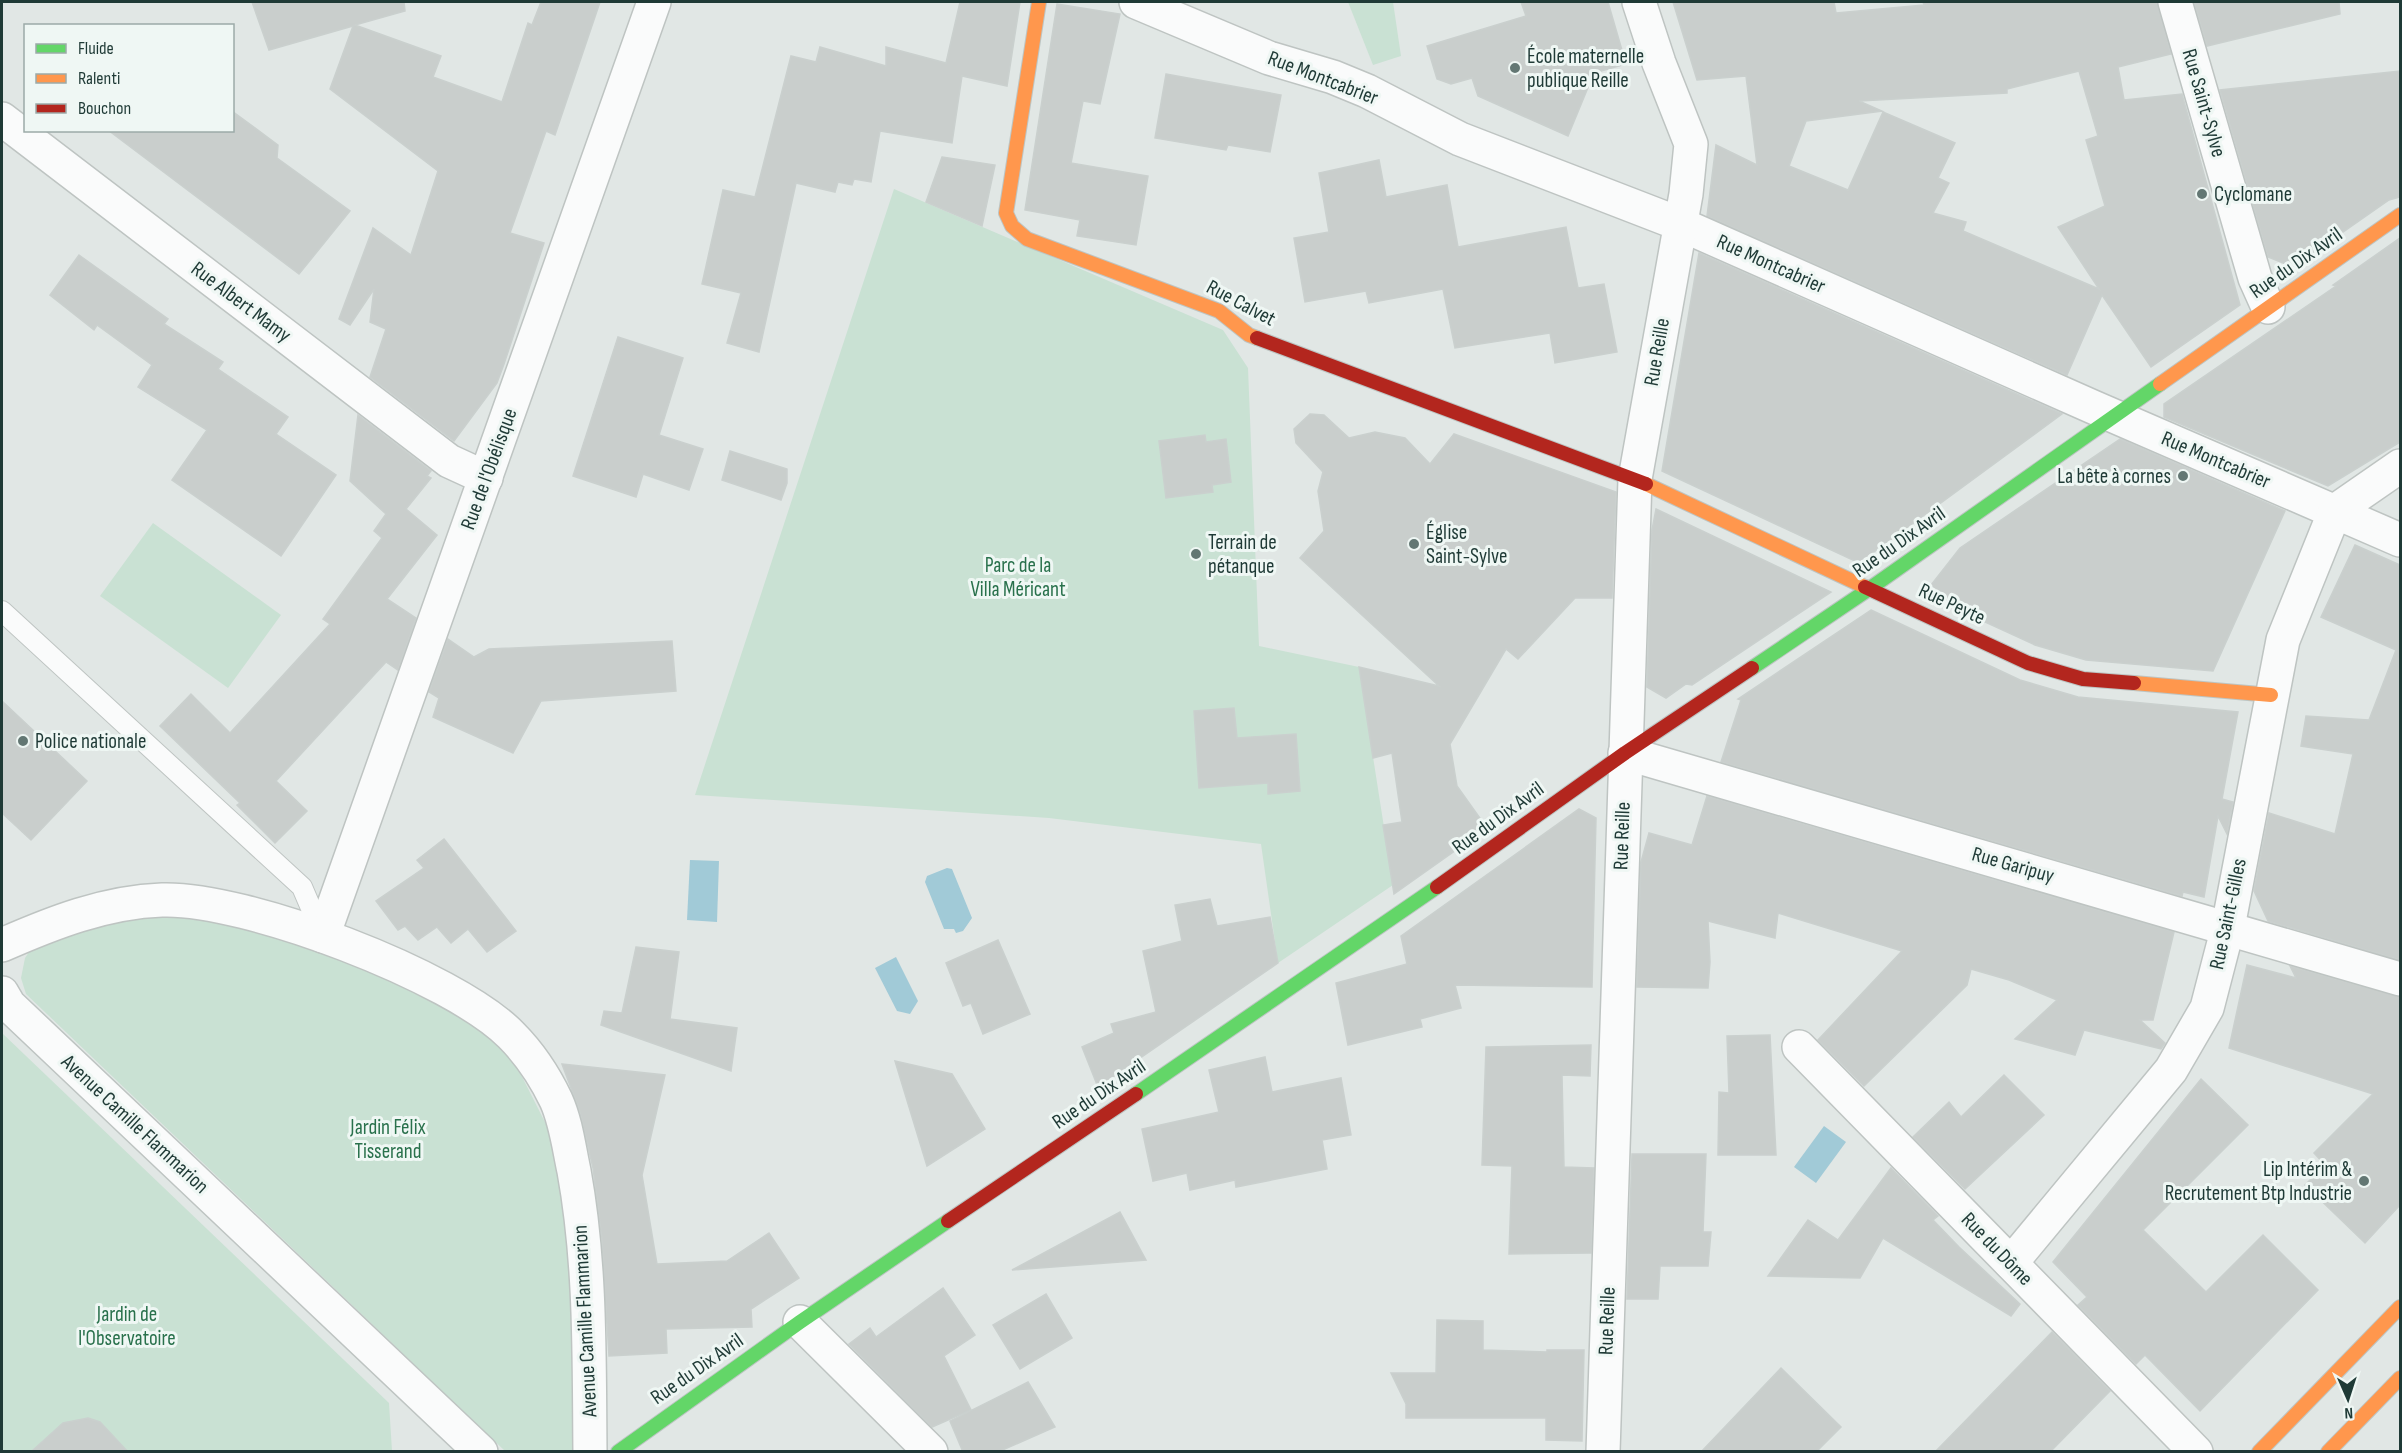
<svg xmlns="http://www.w3.org/2000/svg" width="2402" height="1453" viewBox="0 0 2402 1453" font-family="'Sofia Sans Condensed',sans-serif">
  <style>
    .green { fill: #c9e1d3 }
    .water { fill: #a1cad7 }
    .building { fill: #c9cecc; stroke: #cad0ce; stroke-width: 1.5; fill-rule: evenodd }
    .lines { fill: none; stroke-linecap: round; stroke-linejoin: round }
    .lane-casing { stroke: #bec4c2; stroke-width: 22 }
    .street-casing { stroke: #bec4c2; stroke-width: 36 }
    .fast-casing { stroke: #bdc5c3; stroke-width: 16 }
    .slow-casing { stroke: #bdc5c3; stroke-width: 16 }
    .jam-casing { stroke: #bdc5c3; stroke-width: 16 }
    .lane { stroke: #fafbfb; stroke-width: 20 }
    .street { stroke: #fafbfb; stroke-width: 33 }
    .fast { stroke: #63d668; stroke-width: 14 }
    .slow { stroke: #ff974d; stroke-width: 14 }
    .jam { stroke: #b3261e; stroke-width: 14 }
    .poi-dot { fill: #637773; stroke: #eff7f4; stroke-width: 2 }
    .labels { text-anchor: middle; dominant-baseline: central; stroke-width: 6; stroke-linejoin: round; paint-order: stroke }
    .poi-label { font-size: 21px; fill: #1f3a36; stroke: #eff7f4; text-anchor: start }
    .street-label { font-size: 21px; fill: #1f3a36; stroke: #eff7f4 }
    .park-label { font-size: 21px; fill: #29714c; stroke: #eff7f4 }
  </style>
  <rect width="100%" height="100%" fill="#e1e7e5"/>
  <!-- green -->
  <g class="green">
    <polygon points="1348,2 1393,2 1401,56 1373,65"/>
    <polygon points="894,189 1223,330 1248,368 1259,646 1359,667 1393,885 1278,963 1261,844 1049,818 695,795"/>
    <polygon points="153,523 281,615 228,688 100,596"/>
    <polygon points="155,913 244,919 295,939 470,1017 509,1051 551,1134 566,1204 576,1336 576,1451 505,1451 26,994 21,978 25,958 35,943 54,929"/>
    <polygon points="2,1033 389,1403 392,1451 2,1451"/>
  </g>
  <!-- water -->
  <g class="water">
    <polygon points="690,860 719,861 717,922 687,920"/>
    <polygon points="947,868 952,869 972,918 963,931 956,933 954,929 944,929 925,882 927,876"/>
    <polygon points="896,957 918,1001 910,1014 897,1011 875,968"/>
    <polygon points="1824,1126 1846,1142 1816,1183 1794,1167"/>
  </g>
  <!-- building -->
  <g class="building">
    <polygon points="252,2 404,2 405,11 355,25 441,56 433,77 502,102 528,23 532,25 541,2 600,2 555,135 546,131 510,233 544,243 504,364 497,383 454,441 370,377 386,329 370,322 374,289 350,325 339,319 373,228 411,255 438,171 330,89 353,26 269,50"/>
    <polygon points="960,2 1020,2 1007,86 962,76 952,143 880,131 871,182 854,179 852,185 838,182 835,192 796,183 759,352 727,343 741,293 702,284 723,190 755,197 791,56 816,62 820,47 886,66 886,47 946,63"/>
    <polygon points="1521,2 1608,2 1626,64 1594,73 1568,136 1478,96 1472,78 1451,84 1437,79 1427,46 1526,16"/>
    <path d="M1673,2H1834L1836,13L1924,5L1923,2H2157L2171,54L2118,67L2124,100L2182,94L2240,305L2151,367L2102,295L2067,375L1707,216L1716,145L1757,165L1746,76L1697,80ZM2079,71L2098,136L2086,140L2105,206L2058,227L2099,289L1963,231L1966,222L1933,213L1949,183L1938,178L1955,143L1883,112L1848,190L1789,166L1806,121L1882,111L1859,101L2007,93V89Z"/>
    <polygon points="2194,2 2339,2 2340,14 2207,46"/>
    <polygon points="1057,4 1120,14 1100,104 1083,101 1071,163 1148,176 1136,245 1077,236 1080,220 1025,210"/>
    <polygon points="2400,71 2400,197 2389,200 2293,267 2268,257 2220,90"/>
    <polygon points="1166,74 1281,95 1270,152 1228,145 1226,150 1155,138"/>
    <polygon points="232,111 278,145 277,158 350,211 299,274 108,130 232,130"/>
    <polygon points="942,157 995,165 982,226 926,202"/>
    <polygon points="1379,160 1386,197 1447,185 1458,247 1566,227 1578,288 1604,284 1617,352 1555,363 1550,333 1455,348 1443,289 1369,303 1366,291 1305,302 1294,238 1329,232 1319,173"/>
    <polygon points="2400,238 2400,442 2328,486 2164,417 2164,404 2336,286 2333,285"/>
    <polygon points="1699,253 2062,414 1859,563 1662,471"/>
    <polygon points="79,255 168,319 164,324 223,362 218,369 288,417 276,434 336,475 281,556 172,480 207,430 138,387 152,365 97,325 94,330 50,295"/>
    <polygon points="618,337 683,358 659,435 703,449 689,490 643,474 636,497 573,476"/>
    <polygon points="1310,414 1324,415 1349,438 1375,432 1405,438 1430,464 1454,434 1616,492 1612,598 1575,598 1518,659 1506,649 1450,744 1457,786 1487,828 1394,894 1383,825 1402,822 1392,753 1373,758 1359,667 1439,686 1300,558 1324,531 1318,491 1323,472 1296,443 1294,429"/>
    <polygon points="358,415 431,471 427,476 431,478 406,509 437,535 387,599 416,618 398,670 386,662 276,781 307,811 275,843 237,805 240,803 160,726 191,694 230,733 330,624 323,619 382,538 374,531 386,514 350,481"/>
    <polygon points="1205,435 1206,442 1226,439 1231,482 1212,485 1213,492 1166,498 1159,441"/>
    <polygon points="2120,439 2285,511 2213,671 2086,660 2035,645 1924,594 1960,548"/>
    <polygon points="730,451 787,469 787,483 781,500 722,480"/>
    <polygon points="1656,509 1831,592 1692,685 1686,684 1666,698 1647,687 1652,530"/>
    <polygon points="2355,545 2400,565 2400,960 2268,921 2254,891 2269,813 2335,834 2353,754 2301,746 2306,716 2369,720 2396,650 2321,617"/>
    <polygon points="1871,610 2020,680 2078,697 2238,712 2222,799 2233,802 2227,834 2218,816 2204,897 2183,892 2182,896 1721,762 1741,700 1738,699"/>
    <polygon points="448,639 474,657 489,649 672,641 676,691 541,701 513,753 433,717 439,698 429,692"/>
    <polygon points="2,701 87,781 31,840 2,813"/>
    <polygon points="1234,708 1237,738 1296,734 1300,791 1268,794 1268,783 1199,788 1194,711"/>
    <polygon points="1707,796 2174,932 2153,1020 2140,1020 2165,1043 2161,1049 2084,1030 2075,1055 2015,1039 2057,1000 2009,980 1971,969 1967,985 1864,1086 1818,1040 1902,951 1778,913 1775,938 1708,921 1710,962 1708,988 1637,987 1641,862 1649,833 1692,845"/>
    <polygon points="1579,809 1596,818 1592,987 1455,985 1461,1008 1420,1019 1422,1027 1348,1045 1336,983 1407,964 1401,936"/>
    <polygon points="444,839 516,931 487,952 468,929 451,943 437,927 418,940 405,926 398,930 376,901 424,868 417,860"/>
    <polygon points="1210,899 1217,926 1270,917 1278,963 1098,1087 1082,1047 1114,1033 1111,1024 1156,1012 1143,951 1182,941 1175,905"/>
    <polygon points="998,940 1030,1014 983,1034 971,1003 963,1006 946,963"/>
    <polygon points="636,947 679,952 670,1019 737,1028 731,1071 601,1025 604,1011 622,1013"/>
    <polygon points="2247,965 2296,978 2290,966 2400,997 2400,1205 2365,1243 2305,1185 2325,1165 2314,1153 2373,1094 2229,1048"/>
    <polygon points="1770,1035 1776,1155 1718,1155 1719,1092 1729,1093 1727,1036"/>
    <polygon points="1591,1045 1590,1076 1562,1075 1564,1167 1594,1168 1591,1253 1509,1254 1512,1166 1482,1165 1486,1047"/>
    <polygon points="1265,1057 1272,1092 1341,1078 1351,1135 1322,1140 1327,1169 1236,1187 1235,1180 1190,1190 1187,1173 1153,1181 1142,1129 1219,1112 1209,1070"/>
    <polygon points="895,1061 952,1074 985,1129 927,1166"/>
    <polygon points="562,1064 665,1075 642,1175 657,1264 727,1261 769,1233 799,1278 751,1309 752,1327 666,1329 667,1353 609,1356 602,1239 593,1168 580,1112"/>
    <polygon points="2004,1075 2044,1115 1965,1189 1913,1137 1949,1102 1961,1117"/>
    <polygon points="2201,1079 2248,1125 2143,1230 2206,1292 2263,1235 2318,1290 2200,1411 2145,1355 2136,1364 2078,1305 2087,1297 2053,1262"/>
    <polygon points="1632,1154 1706,1154 1703,1232 1711,1232 1708,1266 1660,1266 1658,1299 1627,1299"/>
    <polygon points="1891,1168 1938,1216 1933,1220 1959,1247 2020,1304 2011,1316 1883,1238 1860,1278 1768,1276 1808,1220 1838,1240"/>
    <polygon points="1120,1212 1146,1260 1012,1270"/>
    <polygon points="943,1288 975,1335 944,1356 971,1410 932,1427 849,1344 870,1328 876,1337"/>
    <polygon points="1046,1294 1072,1338 1020,1369 993,1325"/>
    <polygon points="1437,1320 1483,1321 1483,1350 1547,1352 1547,1350 1584,1350 1582,1441 1546,1440 1546,1418 1406,1418 1406,1404 1391,1373 1436,1373"/>
    <polygon points="2052,1332 2110,1391 2050,1452 1935,1452"/>
    <polygon points="1781,1368 1841,1427 1816,1452 1701,1452"/>
    <polygon points="1028,1382 1055,1427 998,1452 963,1452 950,1421"/>
    <polygon points="88,1418 100,1422 128,1452 31,1452 63,1423"/>
  </g>
  <g class="lines">
    <!-- lane casing -->
    <g class="lane-casing">
      <polyline id="lane" points="2,611 302,887 323,936"/>
    </g>
    <!-- street casing -->
    <g class="street-casing">
      <g id="street">
        <polyline points="1136,2 1269,58 1333,77 1367,91 1460,139 1680,224 2093,407 2400,540"/>
        <polyline points="2175,2 2255,278 2268,307"/>
        <polyline points="2,119 449,461 486,478"/>
        <polyline points="2335,511 2400,466"/>
        <polyline points="1625,753 2400,979"/>
        <polyline points="323,936 654,2"/>
        <path d="M2,945C52,923 105,902 162,900C244,897 453,976 511,1035C529,1053 545,1077 556,1100C566,1122 569,1148 574,1171C591,1264 589,1358 590,1452"/>
        <polyline points="2,993 9,1005 481,1452"/>
        <polyline points="1799,1047 2196,1452"/>
        <polyline points="2011,1263 2171,1070 2207,1008 2228,927 2283,640 2335,511"/>
        <polyline points="800,1322 931,1452"/>
        <polyline points="1603,1452 1635,479 1686,194 1691,144 1659,63 1639,2"/>
      </g>
    </g>
    <!-- fast casing -->
    <g class="fast-casing">
      <g id="fast">
        <polyline points="1752,668 1869,589 2160,384"/>
        <polyline points="1136,1094 1437,887"/>
        <polyline points="618,1452 800,1322 948,1221"/>
      </g>
    </g>
    <!-- slow casing -->
    <g class="slow-casing">
      <g id="slow">
        <polyline points="1039,2 1006,213 1012,226 1027,239 1219,311 1249,335 1257,338"/>
        <polyline points="2160,384 2400,215"/>
        <polyline points="1646,484 1865,587"/>
        <polyline points="2134,683 2271,695"/>
        <polyline points="2259,1452 2400,1307"/>
        <polyline points="2328,1452 2400,1378"/>
      </g>
    </g>
    <!-- jam casing -->
    <g class="jam-casing">
      <g id="jam">
        <polyline points="1257,338 1646,484"/>
        <polyline points="1865,587 2028,663 2083,679 2134,683"/>
        <polyline points="1437,887 1625,753 1752,668"/>
        <polyline points="948,1221 1136,1094"/>
      </g>
    </g>
    <!-- lane -->
    <use href="#lane" class="lane"/>
    <!-- street -->
    <use href="#street" class="street"/>
    <!-- fast -->
    <use href="#fast" class="fast"/>
    <!-- slow -->
    <use href="#slow" class="slow"/>
    <!-- jam -->
    <use href="#jam" class="jam"/>
  </g>
  <!-- markers -->
  <g class="poi-dot">
    <circle cx="1515" cy="68" r="6"/>
    <circle cx="2202" cy="194" r="6"/>
    <circle cx="2183" cy="476" r="6"/>
    <circle cx="1414" cy="544" r="6"/>
    <circle cx="1196" cy="554" r="6"/>
    <circle cx="23" cy="741" r="6"/>
    <circle cx="2364" cy="1181" r="6"/>
  </g>
  <g class="labels">
    <!-- poi labels -->
    <g class="poi-label">
      <text x="1527" y="56">École maternelle<tspan x="1527" dy="24">publique Reille</tspan></text>
      <text x="2214" y="194">Cyclomane</text>
      <text x="2171" y="476" text-anchor="end">La bête à cornes</text>
      <text x="1426" y="532">Église<tspan x="1426" dy="24">Saint-Sylve</tspan></text>
      <text x="1208" y="542">Terrain de<tspan x="1208" dy="24">pétanque</tspan></text>
      <text x="35" y="741">Police nationale</text>
      <text x="2352" y="1169" text-anchor="end">Lip Intérim &amp;<tspan x="2352" dy="24">Recrutement Btp Industrie</tspan></text>
    </g>
    <!-- street labels -->
    <g class="street-label">
      <text transform="translate(1323 78) rotate(21)">Rue Montcabrier</text>
      <text transform="translate(2204 103) rotate(74)">Rue Saint-Sylve</text>
      <text transform="translate(2296 263) rotate(-35)">Rue du Dix Avril</text>
      <text transform="translate(1771 264) rotate(24)">Rue Montcabrier</text>
      <text transform="translate(241 302) rotate(37)">Rue Albert Mamy</text>
      <text transform="translate(1241 303) rotate(28)">Rue Calvet</text>
      <text transform="translate(1657 352) rotate(-80)">Rue Reille</text>
      <text transform="translate(2216 460) rotate(23)">Rue Montcabrier</text>
      <text transform="translate(489 469) rotate(-70)">Rue de l'Obélisque</text>
      <text transform="translate(1899 542) rotate(-35)">Rue du Dix Avril</text>
      <text transform="translate(1952 604) rotate(25)">Rue Peyte</text>
      <text transform="translate(1498 818) rotate(-36)">Rue du Dix Avril</text>
      <text transform="translate(1622 836) rotate(-88)">Rue Reille</text>
      <text transform="translate(2013 865) rotate(16)">Rue Garipuy</text>
      <text transform="translate(2228 914) rotate(-78)">Rue Saint-Gilles</text>
      <text transform="translate(1099 1094) rotate(-34)">Rue du Dix Avril</text>
      <text transform="translate(135 1124) rotate(43)">Avenue Camille Flammarion</text>
      <text transform="translate(1997 1249) rotate(46)">Rue du Dôme</text>
      <text transform="translate(585 1321) rotate(-93)">Avenue Camille Flammarion</text>
      <text transform="translate(1607 1321) rotate(-88)">Rue Reille</text>
      <text transform="translate(697 1369) rotate(-35)">Rue du Dix Avril</text>
    </g>
    <!-- park labels -->
    <g class="park-label">
      <text x="1018" y="565">Parc de la<tspan x="1018" dy="24">Villa Méricant</tspan></text>
      <text x="388" y="1127">Jardin Félix<tspan x="388" dy="24">Tisserand</tspan></text>
      <text x="127" y="1314">Jardin de<tspan x="127" dy="24">l'Observatoire</tspan></text>
    </g>
  </g>
  <!-- border -->
  <rect width="2402" height="1453" fill="none" stroke="#1f3a36" stroke-width="6"/>
  <!-- legend -->
  <rect x="24" y="24" width="210" height="108" fill="#eff7f4" stroke="#9caba8" stroke-width="1.5"/>
  <rect x="36" y="44" width="30" height="9" fill="#63d668" stroke="#9caba8" stroke-width="1.5"/>
  <text x="78" y="54" font-size="18" fill="#1f3a36">Fluide</text>
  <rect x="36" y="74" width="30" height="9" fill="#ff974d" stroke="#9caba8" stroke-width="1.5"/>
  <text x="78" y="84" font-size="18" fill="#1f3a36">Ralenti</text>
  <rect x="36" y="104" width="30" height="9" fill="#b3261e" stroke="#9caba8" stroke-width="1.5"/>
  <text x="78" y="114" font-size="18" fill="#1f3a36">Bouchon</text>
  <!-- north arrow -->
  <g transform="translate(2348 1399) rotate(177)" stroke="#eff7f4" stroke-width="4.5" paint-order="stroke">
  <path d="M0-4.5L10 22L0 15L-10 22Z" fill="#1f3a36"/>
  <text y="-9" font-size="16" font-weight="bold" text-anchor="middle" fill="#1f3a36">N</text>
  </g>
</svg>
